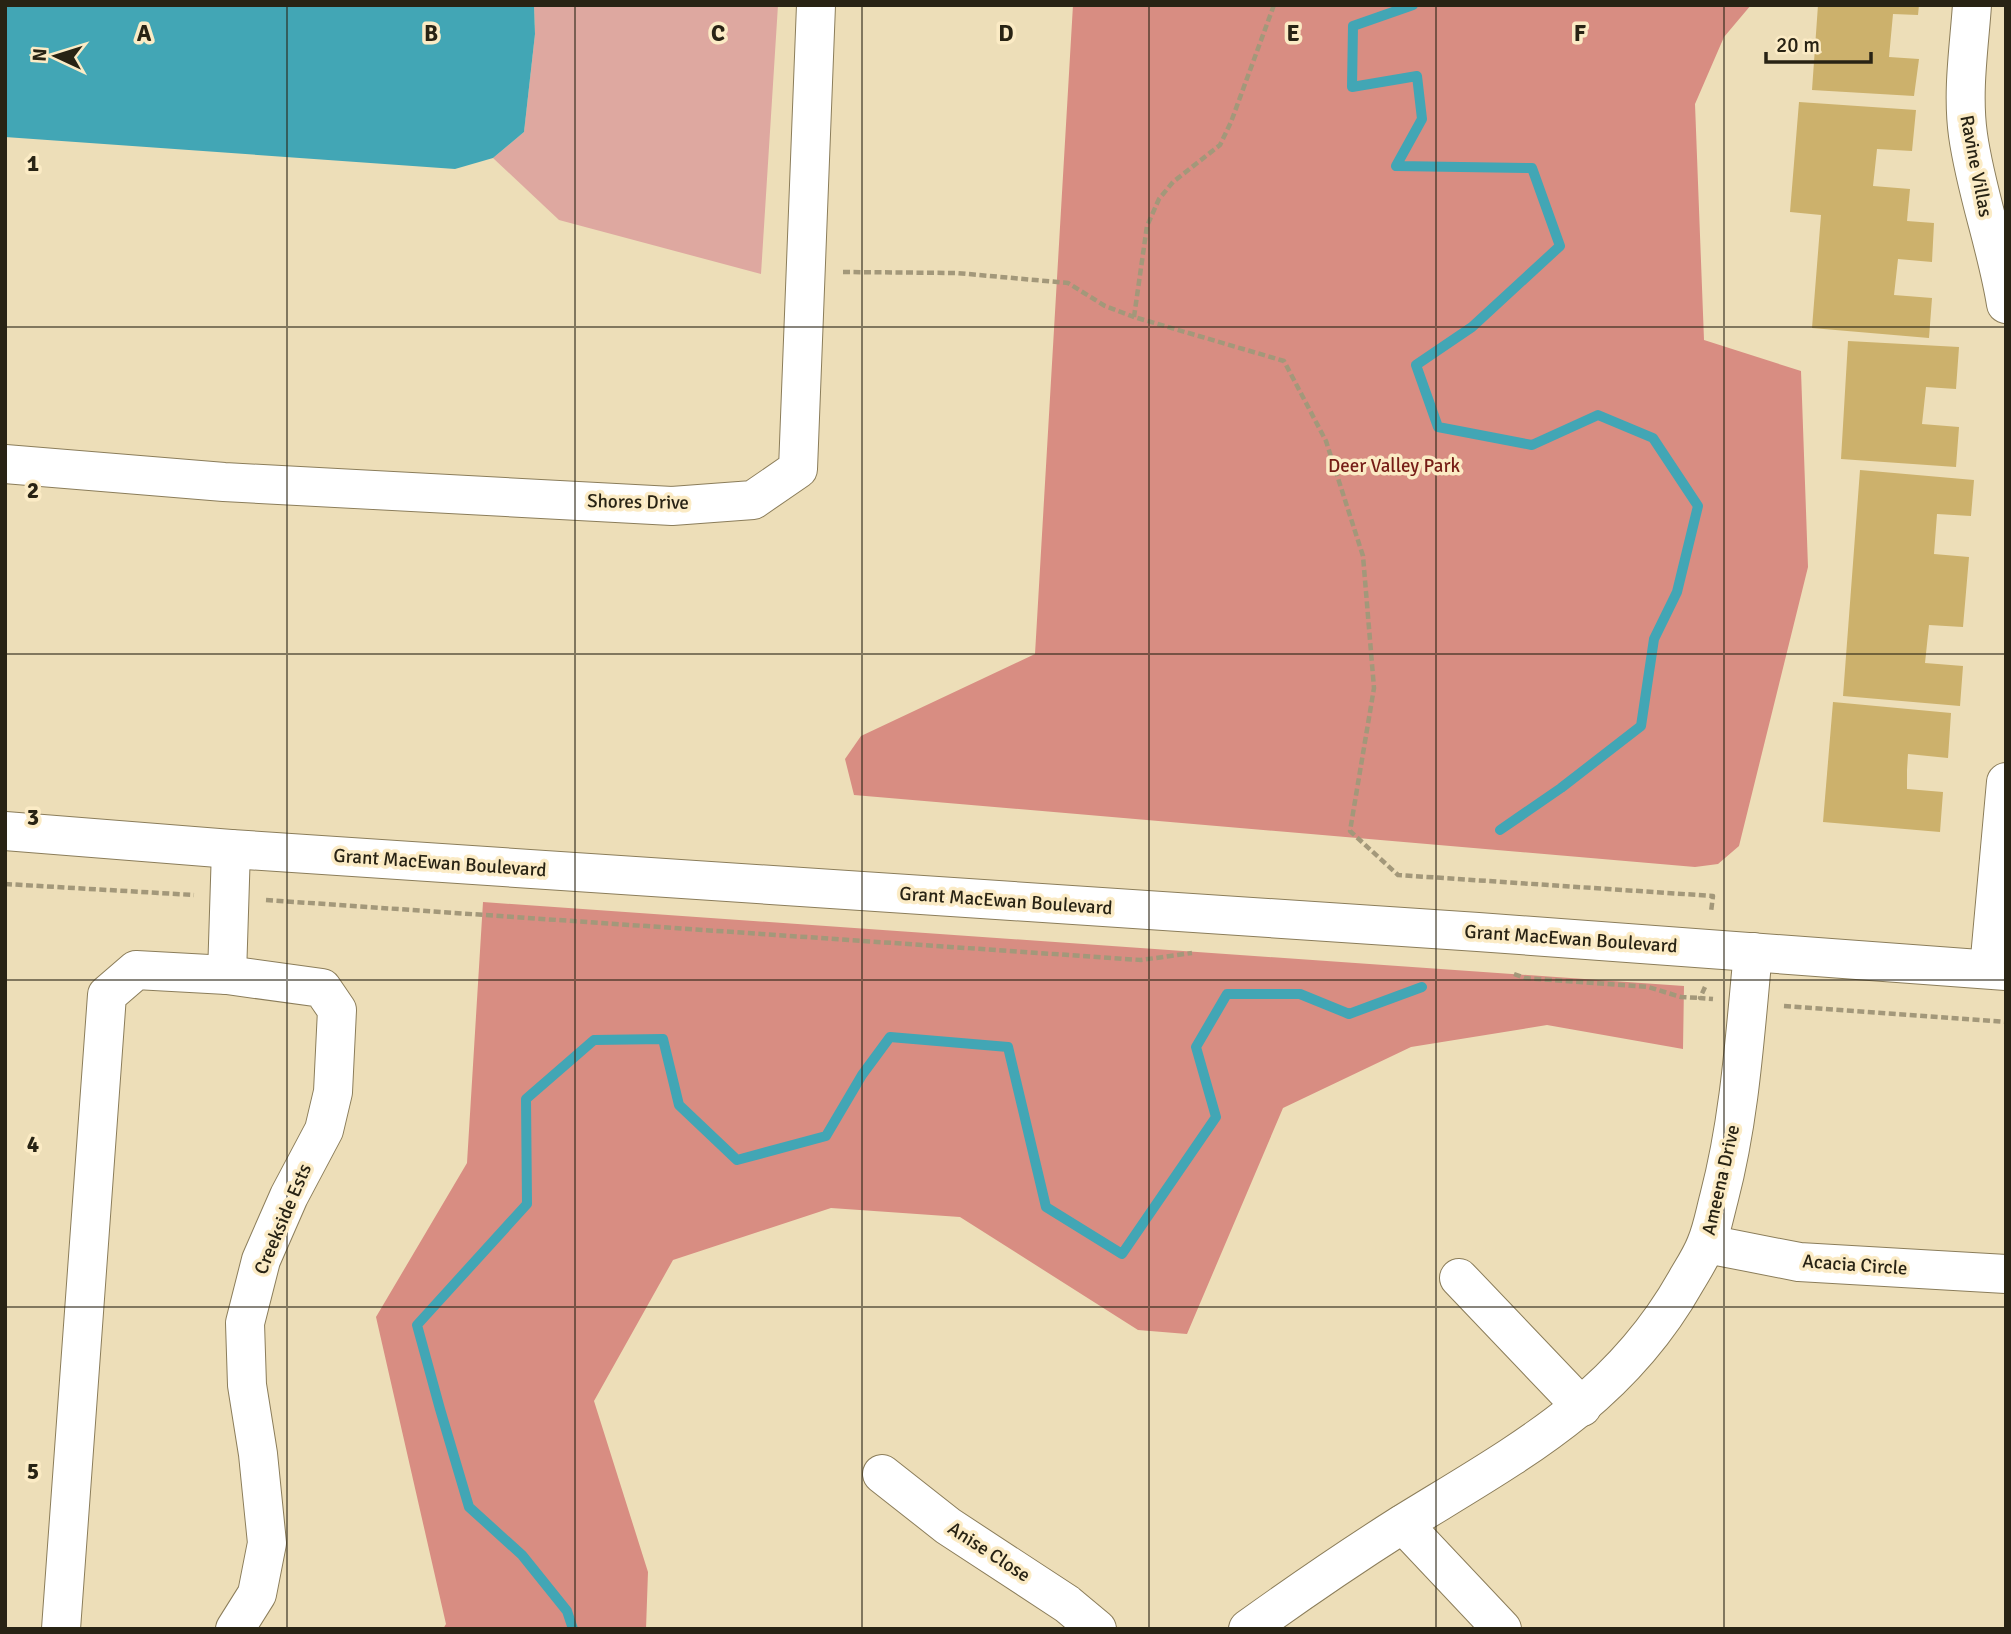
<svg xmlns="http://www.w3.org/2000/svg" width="2011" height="1634" viewBox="0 0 2011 1634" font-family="Signika,sans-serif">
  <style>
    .green { fill: #dea8a0 }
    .forest { fill: #d88d82 }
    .water { fill: #42a6b5 }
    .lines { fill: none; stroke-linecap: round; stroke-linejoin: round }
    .stream { stroke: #42a6b5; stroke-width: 10 }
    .building { fill: #ccb16c }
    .street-casing { stroke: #8b7d5a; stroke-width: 40 }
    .secondary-casing { stroke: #8b7d5a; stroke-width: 40 }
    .path { stroke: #a3987a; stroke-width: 4.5; stroke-dasharray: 7 3.5; stroke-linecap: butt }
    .street { stroke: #fff; stroke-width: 38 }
    .secondary { stroke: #fff; stroke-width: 38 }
    .grid { fill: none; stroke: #282314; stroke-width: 2; stroke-opacity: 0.55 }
    .labels { text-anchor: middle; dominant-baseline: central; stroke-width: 7; stroke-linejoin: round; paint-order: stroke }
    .street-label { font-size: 19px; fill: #282314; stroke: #fbebc5 }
    .park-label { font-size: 19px; fill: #761d16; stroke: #fbebc5 }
    .grid-label { font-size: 23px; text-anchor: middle; font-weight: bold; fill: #282314; stroke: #fbebc5; stroke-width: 7; stroke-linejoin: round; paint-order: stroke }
  </style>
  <rect width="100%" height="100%" fill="#eddeb8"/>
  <!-- green -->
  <polygon class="green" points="534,5 778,5 761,274 559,220 493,158 524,132 535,34"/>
  <!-- forest -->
  <g class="forest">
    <polygon points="1073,5 1751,5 1724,37 1695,104 1704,340 1801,371 1808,567 1739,846 1718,864 1695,867 854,795 845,759 861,736 1035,654"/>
    <polygon points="483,902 1684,986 1683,1049 1547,1025 1411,1047 1283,1108 1187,1334 1138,1330 960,1217 831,1208 673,1260 594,1401 648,1572 646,1629 443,1629 446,1624 376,1317 467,1163"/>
  </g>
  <!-- water -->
  <polygon class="water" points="5,5 534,5 535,34 524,132 493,158 455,169 5,137"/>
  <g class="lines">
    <!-- stream -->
    <g class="stream">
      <polyline points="1413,5 1353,26 1352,87 1417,76 1422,119 1396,166 1532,168 1560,246 1472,327 1416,365 1438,427 1532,445 1598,415 1653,438 1698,506 1677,592 1654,639 1641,726 1561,788 1500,830"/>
      <polyline points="573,1629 567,1611 522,1555 469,1507 440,1409 417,1325 527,1204 526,1099 594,1040 663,1039 679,1105 737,1160 826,1136 862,1075 890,1037 1008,1047 1046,1207 1122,1254 1216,1117 1196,1047 1227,994 1300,994 1349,1014 1422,987"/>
    </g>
  </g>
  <!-- building -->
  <g class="building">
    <polygon points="1818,5 1919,5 1918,15 1893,14 1889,57 1919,59 1914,96 1812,90"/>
    <polygon points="1799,102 1916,110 1912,151 1877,149 1873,186 1910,189 1907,221 1934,223 1932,262 1898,259 1894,295 1932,298 1929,338 1812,328 1821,215 1790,212"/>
    <polygon points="1848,341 1959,347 1956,389 1926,387 1922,424 1959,427 1956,467 1841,459"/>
    <polygon points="1860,470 1974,480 1971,516 1937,514 1934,554 1969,557 1963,627 1929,625 1925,663 1963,666 1960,706 1843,696"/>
    <polygon points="1833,702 1951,713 1948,758 1908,754 1907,770 1907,789 1943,792 1940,832 1823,822"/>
  </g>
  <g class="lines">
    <!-- street casing -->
    <g class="street-casing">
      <g id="street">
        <path d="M1972,5C1969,48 1962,92 1968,135C1976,192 1997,247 2006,304"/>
        <polyline points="5,464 224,482 672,506 753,500 798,469 816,5"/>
        <polyline points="1989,969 2006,782"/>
        <polyline points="227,975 231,849"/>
        <polyline points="1707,1244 1799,1262 2006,1274"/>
        <polyline points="1459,1278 1582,1407"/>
        <polyline points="882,1474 948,1526 1067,1604 1097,1629"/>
        <polyline points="1403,1524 1502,1629"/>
        <polyline points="61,1629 107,995 136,970 227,975 322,988 337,1010 333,1092 324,1130 289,1196 261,1260 245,1323 247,1385 258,1454 267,1543 257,1594 235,1629"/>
      </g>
    </g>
    <!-- secondary casing -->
    <g class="secondary-casing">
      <g id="secondary">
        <polyline points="5,831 231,849 1478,932 2006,971"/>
        <path d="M1248,1629C1298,1593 1349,1558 1401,1525C1514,1455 1618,1402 1686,1281C1693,1269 1701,1257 1706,1244C1712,1230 1715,1213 1719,1198C1740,1118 1745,1034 1753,952"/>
      </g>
    </g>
    <!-- path -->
    <g class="path">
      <polyline points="1274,5 1231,122 1220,145 1173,182 1159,199 1147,226 1134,317 1284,361 1326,441 1363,556 1374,688 1350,831 1398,875 1713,896 1711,912"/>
      <polyline points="843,272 957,273 1068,283 1105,306 1134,317"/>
      <polyline points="5,884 194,895"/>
      <polyline points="266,900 1141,960 1192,953"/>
      <polyline points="1514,974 1525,978 1648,987 1681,997 1700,998"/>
      <polyline points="1705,987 1700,998 1713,999"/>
      <polyline points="1784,1006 2006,1022"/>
    </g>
    <!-- street -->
    <use href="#street" class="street"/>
    <!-- secondary -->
    <use href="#secondary" class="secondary"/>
  </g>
  <!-- grid -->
  <path class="grid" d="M287,5V1629M575,5V1629M862,5V1629M1149,5V1629M1436,5V1629M1724,5V1629M5,327H2006M5,654H2006M5,980H2006M5,1307H2006"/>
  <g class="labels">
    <!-- street labels -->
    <g class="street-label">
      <text transform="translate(1976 166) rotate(79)">Ravine Villas</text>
      <text transform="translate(638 502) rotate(1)">Shores Drive</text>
      <text transform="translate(440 863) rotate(4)">Grant MacEwan Boulevard</text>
      <text transform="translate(1006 901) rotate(4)">Grant MacEwan Boulevard</text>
      <text transform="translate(1571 939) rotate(4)">Grant MacEwan Boulevard</text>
      <text transform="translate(1721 1180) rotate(-77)">Ameena Drive</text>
      <text transform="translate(283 1219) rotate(-67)">Creekside Ests</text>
      <text transform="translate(1855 1265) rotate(4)">Acacia Circle</text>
      <text transform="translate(989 1552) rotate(33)">Anise Close</text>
    </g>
    <!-- park labels -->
    <g class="park-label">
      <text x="1394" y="466">Deer Valley Park</text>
    </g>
  </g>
  <g class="grid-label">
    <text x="144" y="41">A</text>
    <text x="431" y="41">B</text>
    <text x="718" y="41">C</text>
    <text x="1006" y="41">D</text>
    <text x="1293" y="41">E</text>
    <text x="1580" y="41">F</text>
    <text x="33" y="171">1</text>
    <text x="33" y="498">2</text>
    <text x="33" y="825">3</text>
    <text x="33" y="1152">4</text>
    <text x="33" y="1479">5</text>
  </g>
  <!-- border -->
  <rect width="2011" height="1634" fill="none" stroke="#282314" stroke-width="14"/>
  <!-- north arrow -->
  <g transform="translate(56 56) rotate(274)" stroke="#fbebc5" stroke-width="5" paint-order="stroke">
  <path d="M0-5L12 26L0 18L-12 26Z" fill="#282314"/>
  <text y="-10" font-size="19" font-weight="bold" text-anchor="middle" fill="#282314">N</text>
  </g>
  <!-- scale -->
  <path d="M1766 52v10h105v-10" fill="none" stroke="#282314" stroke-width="3.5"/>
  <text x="1776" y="52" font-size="21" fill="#282314" stroke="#fbebc5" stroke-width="5" paint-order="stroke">20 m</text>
</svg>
